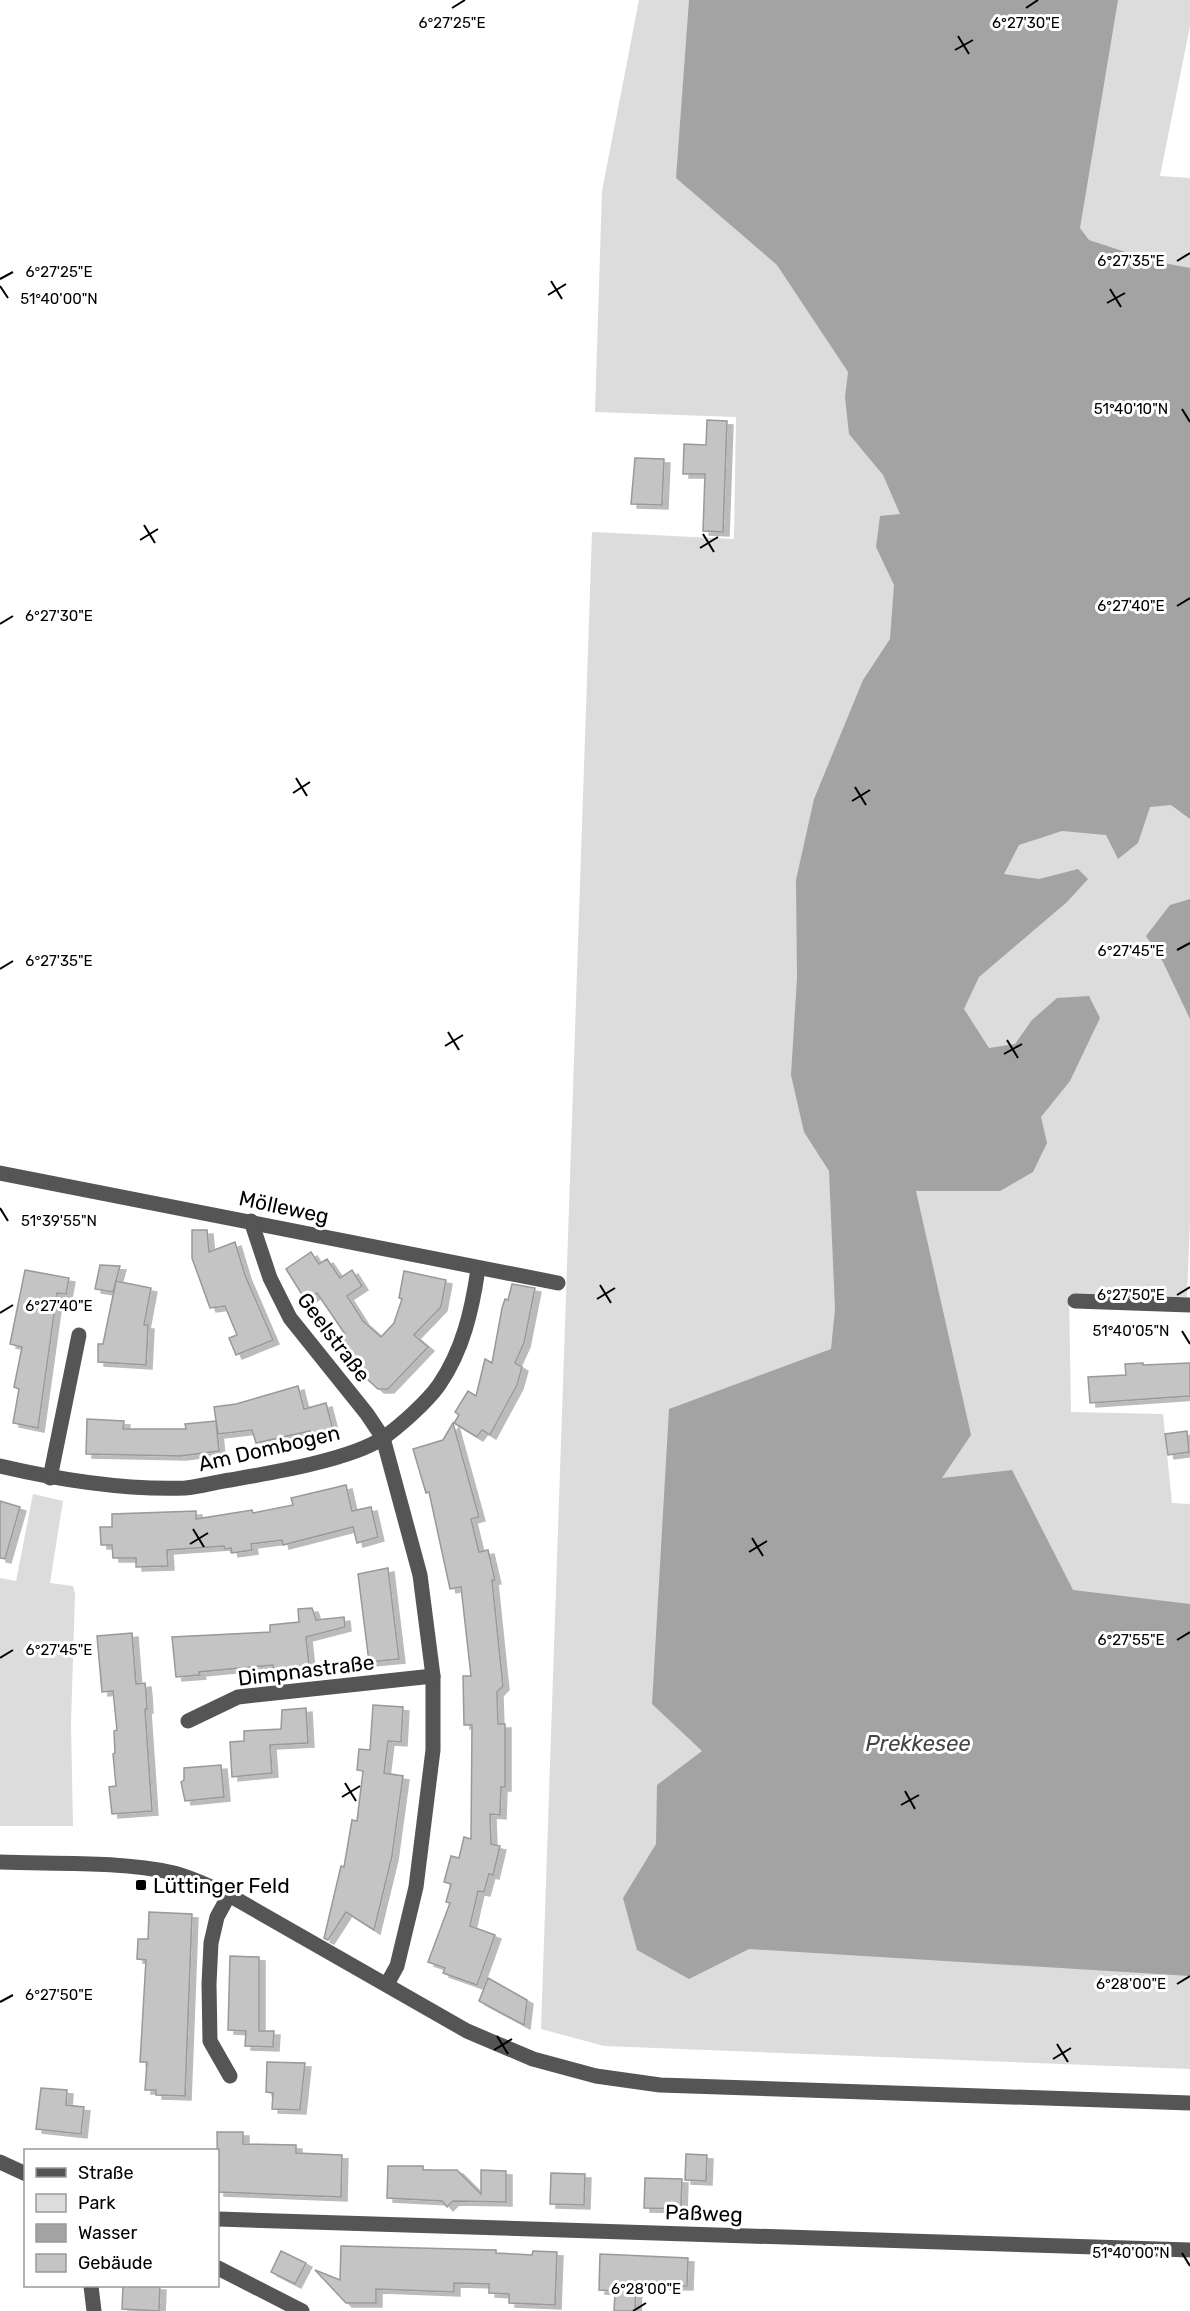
<svg xmlns="http://www.w3.org/2000/svg" width="1190" height="2311" viewBox="0 0 1190 2311" font-family="Rubik,sans-serif">
  <style>
    .green { fill: #dcdcdc }
    .water { fill: #a3a3a3 }
    .building { fill: #c4c4c4; stroke: #999; stroke-width: 1.5; filter: url(#shadow) }
    .lines { fill: none; stroke-linecap: round; stroke-linejoin: round }
    .minor { stroke: #555; stroke-width: 15 }
    .ticks { fill: none; stroke: #000; stroke-width: 2 }
    .poi-dot { fill: #000; stroke: #fff; stroke-width: 2 }
    .labels { text-anchor: middle; dominant-baseline: central; stroke-width: 6; stroke-linejoin: round; paint-order: stroke }
    .street-label { font-size: 21px; fill: #000; stroke: #fff }
    .poi-label { font-size: 21px; fill: #000; stroke: #fff; text-anchor: start }
    .water-label { font-size: 22px; font-style: italic; fill: #444; stroke: #fff }
    .ticks-label { font-size: 15px; text-anchor: middle; fill: #000; stroke: #fff; stroke-width: 6; stroke-linejoin: round; paint-order: stroke }
  </style>
  <defs>
    <filter id="shadow"><feDropShadow dx="6" dy="4" stdDeviation="0" flood-color="#0004"/></filter>
  </defs>
  <rect width="100%" height="100%" fill="#fff"/>
  <!-- green -->
  <g class="green">
    <polygon points="639,0 1190,0 1190,26 1160,176 1190,178 1190,1221 1187,1297 1069,1295 1071,1412 1163,1414 1172,1503 1190,1504 1190,2069 604,2046 541,2029 592,532 734,539 736,417 595,412 602,191"/>
    <polygon points="33,1494 63,1501 50,1583 73,1586 75,1594 71,1723 73,1826 0,1826 0,1578 16,1581"/>
  </g>
  <!-- water -->
  <g class="water">
    <polygon points="689,0 1118,0 1080,228 1089,240 1153,261 1190,268 1190,819 1171,805 1150,807 1138,843 1118,859 1106,835 1062,831 1019,845 1004,874 1039,879 1078,869 1088,879 1067,902 979,977 964,1009 989,1048 1015,1044 1032,1020 1057,998 1089,996 1100,1018 1070,1081 1041,1117 1047,1143 1033,1172 1000,1191 916,1191 971,1435 942,1478 1012,1470 1073,1590 1190,1604 1190,1976 749,1949 689,1979 637,1950 623,1898 656,1844 657,1785 702,1751 652,1704 669,1409 831,1349 835,1309 829,1171 804,1132 791,1075 797,978 796,880 814,799 863,680 890,639 894,585 876,547 880,516 900,514 883,475 849,434 845,397 848,372 777,265 676,178"/>
    <polygon points="1190,899 1190,1019 1163,962 1146,936 1170,905"/>
  </g>
  <!-- building -->
  <g class="building">
    <polygon points="707,420 727,421 723,532 703,531 705,474 683,474 684,444 706,445"/>
    <polygon points="635,458 664,459 662,505 631,504"/>
    <polygon points="192,1230 207,1230 209,1252 235,1242 245,1275 273,1340 236,1355 229,1338 237,1335 225,1306 210,1308 192,1258"/>
    <polygon points="311,1252 319,1264 327,1259 340,1278 352,1270 362,1286 347,1296 363,1321 381,1337 394,1323 402,1299 399,1298 404,1271 446,1280 441,1307 414,1335 428,1347 388,1389 378,1389 347,1361 349,1359 335,1345 345,1334 317,1293 306,1301 286,1269"/>
    <polygon points="100,1265 120,1266 113,1292 95,1289"/>
    <polygon points="25,1270 69,1278 66,1294 57,1293 38,1428 13,1423 19,1389 14,1387 22,1347 10,1344"/>
    <polygon points="116,1281 151,1288 144,1325 148,1325 146,1365 98,1362 98,1344 103,1344"/>
    <polygon points="512,1284 535,1288 524,1343 515,1363 522,1367 517,1385 490,1435 482,1430 477,1437 454,1423 459,1415 455,1412 468,1391 476,1396 485,1359 492,1363 502,1308 505,1299 508,1300"/>
    <polygon points="1143,1363 1143,1365 1190,1363 1190,1396 1090,1403 1088,1377 1126,1375 1125,1364"/>
    <polygon points="298,1386 304,1409 326,1403 333,1430 311,1436 310,1431 256,1443 252,1430 218,1434 214,1407 236,1404"/>
    <polygon points="87,1419 124,1421 123,1429 186,1429 185,1424 216,1421 219,1451 180,1456 86,1454"/>
    <polygon points="453,1423 479,1517 471,1519 479,1552 488,1550 495,1580 492,1580 503,1686 497,1692 498,1724 505,1724 505,1787 501,1787 500,1815 490,1814 491,1844 500,1846 493,1875 489,1874 484,1892 478,1891 470,1926 495,1935 477,1985 443,1973 445,1968 428,1962 450,1903 446,1902 451,1884 444,1882 451,1856 459,1858 464,1837 471,1839 472,1725 464,1725 463,1676 471,1676 461,1587 450,1589 429,1492 426,1493 413,1449 443,1440"/>
    <polygon points="1187,1431 1189,1452 1168,1455 1165,1434"/>
    <polygon points="346,1485 352,1511 371,1507 378,1537 357,1543 353,1527 283,1545 282,1540 251,1544 252,1550 232,1553 231,1548 225,1549 224,1546 167,1550 168,1566 136,1567 136,1558 113,1558 112,1545 101,1545 100,1527 112,1527 112,1514 196,1511 196,1519 252,1510 253,1513 293,1505 291,1498"/>
    <polygon points="0,1501 20,1507 5,1559 0,1558"/>
    <polygon points="388,1568 399,1659 369,1662 358,1574"/>
    <polygon points="312,1608 316,1620 344,1617 345,1627 306,1637 309,1665 273,1671 273,1665 199,1672 200,1675 176,1677 172,1637 270,1632 270,1625 299,1622 298,1609"/>
    <polygon points="132,1633 136,1684 145,1683 146,1692 147,1709 145,1709 152,1811 112,1814 109,1787 116,1786 113,1754 115,1753 114,1731 117,1730 113,1691 102,1692 97,1636"/>
    <polygon points="373,1705 403,1707 401,1742 388,1741 384,1773 403,1776 392,1856 374,1930 346,1912 328,1940 324,1938 341,1866 344,1867 352,1820 357,1821 363,1771 357,1770 359,1749 370,1750"/>
    <polygon points="306,1708 308,1743 270,1745 272,1773 232,1777 230,1742 244,1741 244,1731 281,1729 282,1710"/>
    <polygon points="221,1765 224,1797 185,1801 181,1782 184,1780 184,1768"/>
    <polygon points="149,1912 192,1914 185,2096 156,2095 156,2090 145,2090 147,2062 140,2062 146,1960 137,1959 138,1939 148,1939"/>
    <polygon points="230,1956 259,1957 259,2031 274,2031 273,2047 245,2046 246,2031 228,2030"/>
    <polygon points="488,1978 527,2000 524,2025 479,2001"/>
    <polygon points="267,2062 305,2063 300,2110 272,2109 273,2093 266,2092"/>
    <polygon points="41,2088 67,2090 66,2105 84,2107 81,2134 36,2129"/>
    <polygon points="217,2132 243,2132 243,2144 296,2145 296,2153 342,2155 341,2197 218,2192"/>
    <polygon points="686,2154 707,2155 706,2181 685,2180"/>
    <polygon points="388,2166 423,2166 423,2170 457,2170 481,2194 481,2170 506,2171 506,2202 453,2201 447,2207 442,2201 387,2198"/>
    <polygon points="551,2173 585,2174 584,2205 550,2204"/>
    <polygon points="645,2178 682,2179 681,2209 644,2208"/>
    <polygon points="341,2246 496,2250 496,2253 532,2255 533,2251 557,2252 555,2305 509,2303 509,2294 489,2293 489,2284 454,2283 454,2292 376,2289 376,2303 346,2303 315,2270 340,2280"/>
    <polygon points="281,2251 306,2263 295,2284 271,2272"/>
    <polygon points="600,2254 688,2258 687,2286 636,2285 635,2311 614,2311 615,2291 599,2290"/>
    <polygon points="123,2286 160,2286 159,2311 122,2309"/>
  </g>
  <g class="lines">
    <!-- minor -->
    <g class="minor">
      <polyline points="0,1173 558,1283"/>
      <polyline points="251,1221 270,1278 290,1318 367,1414 383,1438 420,1575 433,1676 433,1750 416,1887 397,1966 387,1984"/>
      <polyline points="1075,1301 1190,1305"/>
      <path d="M0,1466C60,1480 123,1490 185,1488C200,1487 215,1482 230,1480C270,1473 350,1460 383,1438C400,1426 427,1402 439,1385C463,1350 472,1310 478,1269"/>
      <polyline points="50,1478 79,1335"/>
      <polyline points="188,1721 238,1697 433,1676"/>
      <path d="M0,1862C56,1864 120,1861 174,1873C193,1878 211,1887 229,1895L467,2031L533,2059L596,2076L660,2085L1190,2103"/>
      <polyline points="229,1895 217,1917 211,1943 209,1984 210,2041 230,2076"/>
      <polyline points="0,2162 26,2174"/>
      <polyline points="218,2219 1190,2250"/>
      <polyline points="218,2268 302,2311"/>
      <polyline points="91,2286 94,2311"/>
    </g>
  </g>
  <!-- ticks -->
  <path class="ticks" d="M452,8L465,0M1026,8L1038,0M958,36L969,54M955,50L973,40M1177,261L1190,253M0,279L13,272M551,281L562,299M0,286L8,298M1110,289L1121,307M548,295L566,284M1107,303L1125,293M1182,409L1190,422M144,525L155,543M703,534L714,552M140,540L158,529M700,548L718,537M1177,606L1190,598M0,624L13,616M296,778L307,796M855,787L866,805M293,793L310,782M852,801L870,790M1177,950L1190,943M0,969L13,961M448,1032L459,1050M1007,1040L1018,1058M445,1046L463,1035M1004,1054L1022,1044M0,1208L8,1221M600,1285L611,1303M1177,1295L1190,1287M597,1299L615,1288M0,1313L13,1305M1182,1331L1190,1344M193,1529L204,1547M752,1538L763,1556M190,1544L208,1533M749,1552L767,1541M1177,1640L1190,1632M0,1658L13,1650M345,1783L356,1801M905,1791L915,1809M342,1797L360,1786M901,1805L919,1795M1177,1984L1190,1976M0,2002L13,1995M497,2036L508,2054M1057,2044L1068,2062M494,2050L512,2039M1053,2059L1071,2048M1182,2253L1190,2266M633,2311L646,2303"/>
  <!-- markers -->
  <rect class="poi-dot" x="135" y="1879" width="12" height="12" rx="3"/>
  <g class="labels">
    <!-- street labels -->
    <g class="street-label">
      <text transform="translate(284 1207) rotate(12)">Mölleweg</text>
      <text transform="translate(334 1337) rotate(53)">Geelstraße</text>
      <text transform="translate(269 1448) rotate(-13)">Am Dombogen</text>
      <text transform="translate(306 1670) rotate(-7)">Dimpnastraße</text>
      <text transform="translate(704 2213) rotate(2)">Paßweg</text>
    </g>
    <!-- poi labels -->
    <g class="poi-label">
      <text x="153" y="1885">Lüttinger Feld</text>
    </g>
    <!-- water labels -->
    <g class="water-label">
      <text x="918" y="1743">Prekkesee</text>
    </g>
  </g>
  <g class="ticks-label">
    <text x="452" y="28">6°27'25"E</text>
    <text x="1026" y="28">6°27'30"E</text>
    <text x="1131" y="266">6°27'35"E</text>
    <text x="59" y="277">6°27'25"E</text>
    <text x="59" y="304">51°40'00"N</text>
    <text x="1131" y="414">51°40'10"N</text>
    <text x="1131" y="611">6°27'40"E</text>
    <text x="59" y="621">6°27'30"E</text>
    <text x="1131" y="956">6°27'45"E</text>
    <text x="59" y="966">6°27'35"E</text>
    <text x="59" y="1226">51°39'55"N</text>
    <text x="1131" y="1300">6°27'50"E</text>
    <text x="59" y="1311">6°27'40"E</text>
    <text x="1131" y="1336">51°40'05"N</text>
    <text x="1131" y="1645">6°27'55"E</text>
    <text x="59" y="1655">6°27'45"E</text>
    <text x="1131" y="1989">6°28'00"E</text>
    <text x="59" y="2000">6°27'50"E</text>
    <text x="1131" y="2258">51°40'00"N</text>
    <text x="646" y="2294">6°28'00"E</text>
  </g>
  <!-- legend -->
  <rect x="24" y="2149" width="195" height="138" fill="#ffffff" stroke="#999999" stroke-width="1.5"/>
  <rect x="36" y="2168" width="30" height="9" fill="#555555" stroke="#999999" stroke-width="1.5"/>
  <text x="78" y="2179" font-size="18" fill="#000000">Straße</text>
  <rect x="36" y="2194" width="30" height="18" fill="#dcdcdc" stroke="#999999" stroke-width="1.5"/>
  <text x="78" y="2209" font-size="18" fill="#000000">Park</text>
  <rect x="36" y="2224" width="30" height="18" fill="#a3a3a3" stroke="#999999" stroke-width="1.5"/>
  <text x="78" y="2239" font-size="18" fill="#000000">Wasser</text>
  <rect x="36" y="2254" width="30" height="18" fill="#c4c4c4" stroke="#999999" stroke-width="1.5"/>
  <text x="78" y="2269" font-size="18" fill="#000000">Gebäude</text>
</svg>
